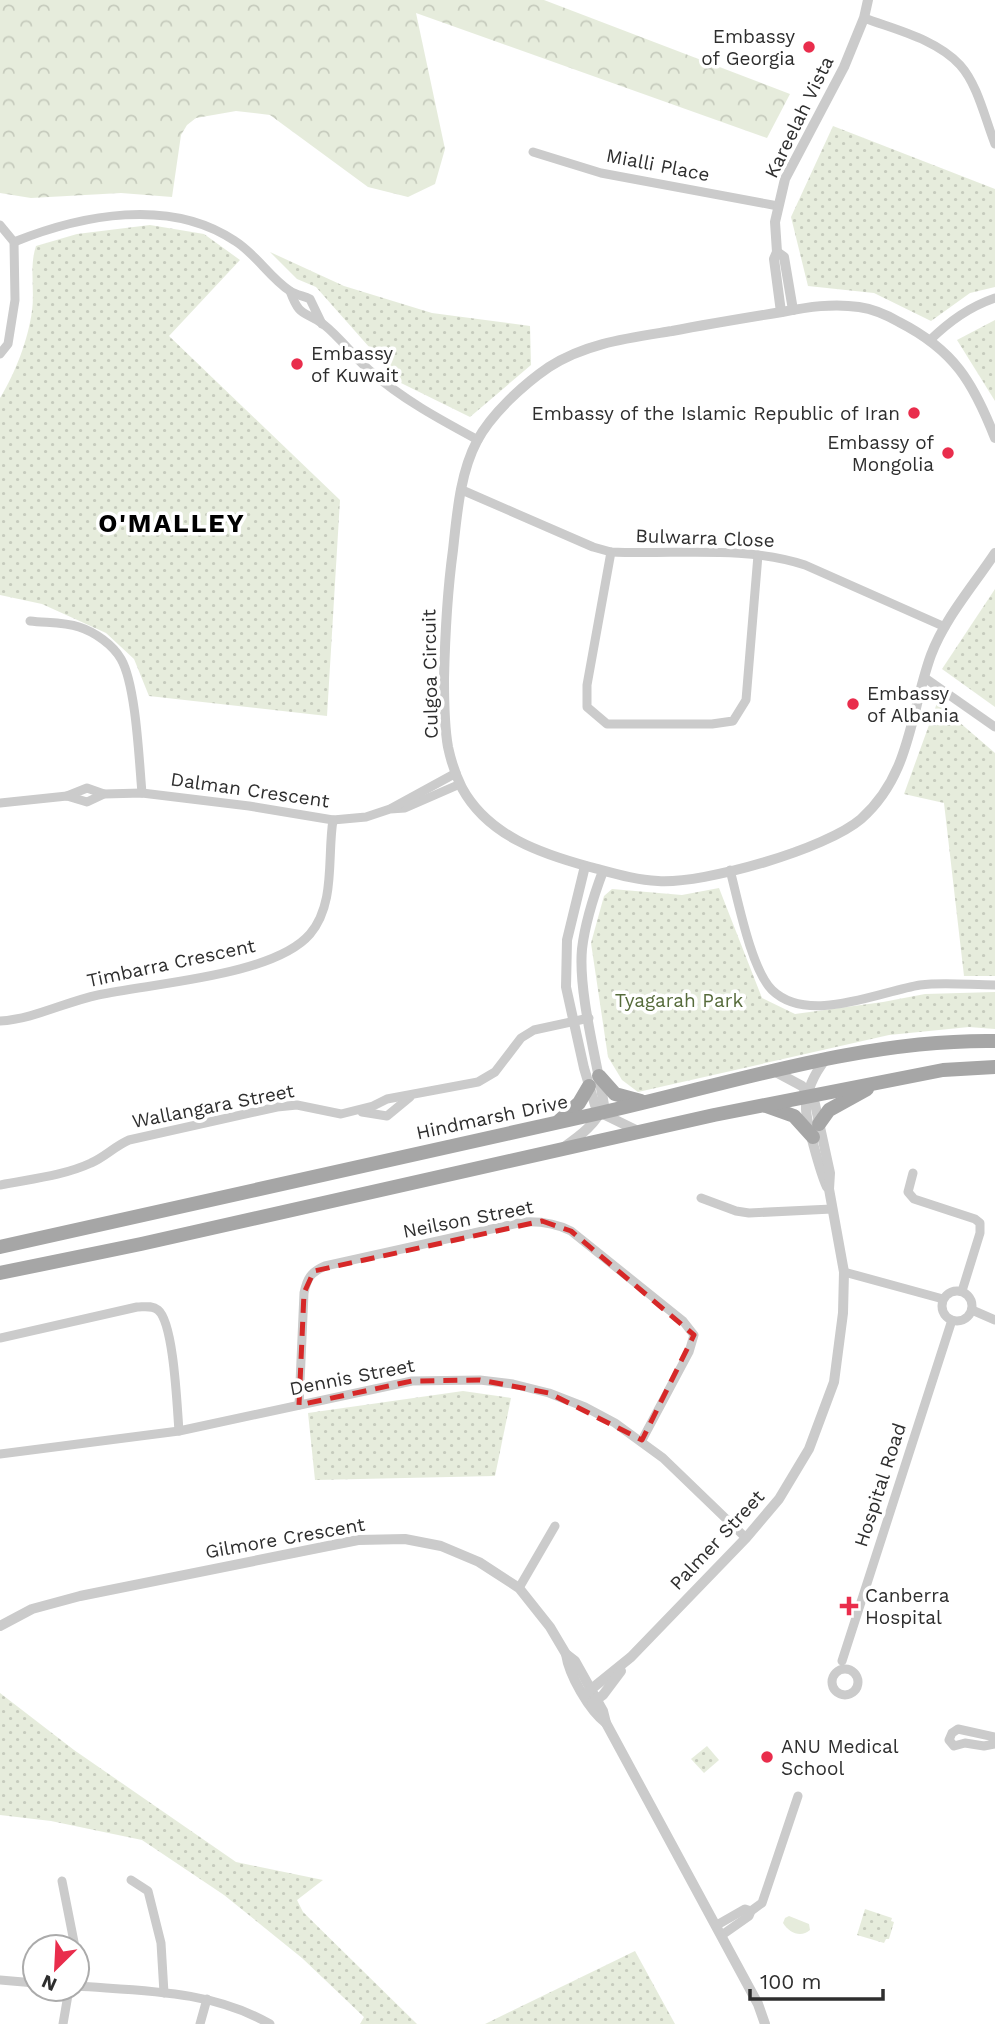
<svg xmlns="http://www.w3.org/2000/svg" width="995" height="2024" viewBox="0 0 995 2024" font-family="'Work Sans',sans-serif">
  <style>
    .grass { fill: url(#grass-dots) }
    .forest { fill: url(#forest-crowns) }
    .garden { fill: #e6ecdc }
    .lines { fill: none; stroke-linecap: round; stroke-linejoin: round }
    .minor { stroke: #cbcbcb; stroke-width: 9 }
    .tertiary { stroke: #cbcbcb; stroke-width: 10 }
    .primary { stroke: #a6a6a6; stroke-width: 14 }
    .marked { fill: none; stroke: #d62828; stroke-width: 5; stroke-dasharray: 14 9; stroke-linejoin: round }
    .poi-dot { fill: #e92d4c; stroke: #fff; stroke-width: 2.5 }
    .labels { text-anchor: middle; dominant-baseline: central; stroke-width: 7; stroke-linejoin: round; paint-order: stroke }
    .poi-label { font-size: 19px; fill: #2e2e2e; stroke: #fff; text-anchor: start }
    .street-label { font-size: 19px; fill: #2e2e2e; stroke: #fff }
    .park-label { font-size: 19px; fill: #566b3b; stroke: #fff }
    .district-label { font-size: 26px; font-weight: bold; letter-spacing: 2px; fill: #000; stroke: #fff }
  </style>
  <defs>
    <pattern id="grass-dots" width="8" height="8" patternUnits="userSpaceOnUse" patternTransform="scale(1.75)"><rect width="8" height="8" fill="#e6ecdc"/><path d="M2 2h.1M6 6h.1" fill="none" stroke="#c6cbbd" stroke-width="1.8" stroke-linecap="round"/></pattern>
    <pattern id="forest-crowns" width="20" height="18" patternUnits="userSpaceOnUse" patternTransform="scale(1.75)"><rect width="20" height="18" fill="#e6ecdc"/><path d="M2 6a3 3 0 1 1 6 0M12 15a3 3 0 1 1 6 0" fill="none" stroke="#c6cbbd"/></pattern>
  </defs>
  <rect width="100%" height="100%" fill="#fff"/>
  <!-- grass -->
  <g class="grass">
    <polygon points="833,126 995,189 995,287 970,293 931,321 874,293 808,286 791,217"/>
    <path d="M150,225L204,234L240,260L169,336L340,500L327,716L149,696L134,659L106,633L42,604L0,595V398C15,374 28,340 32,311C35,289 29,267 36,246L77,234Z"/>
    <polygon points="270,252 344,286 432,313 530,326 531,365 470,417 401,383 316,287 297,279"/>
    <polygon points="995,320 995,401 957,340"/>
    <polygon points="995,589 995,707 942,669"/>
    <polygon points="937,703 995,753 995,976 964,976 944,803 904,794"/>
    <polygon points="719,888 762,998 795,1014 883,1002 925,994 995,992 995,1029 969,1027 889,1035 638,1092 622,1080 608,1057 591,943 604,896 612,889 682,895"/>
    <polygon points="463,1391 511,1398 495,1476 315,1480 308,1413"/>
    <polygon points="0,1693 74,1750 236,1862 323,1880 297,1900 303,1912 417,2024 360,2024 364,2017 302,1958 224,1895 142,1840 51,1821 0,1815"/>
    <polygon points="707,1746 719,1760 704,1773 691,1759"/>
    <polygon points="865,1909 892,1918 891,1921 894,1922 889,1939 886,1939 884,1943 857,1935"/>
    <polygon points="635,1951 675,2024 485,2024"/>
  </g>
  <!-- forest -->
  <polygon class="forest" points="0,0 544,0 790,94 767,138 416,13 445,149 435,184 408,197 368,187 270,115 236,111 196,118 187,125 181,135 172,197 121,193 31,198 0,193"/>
  <!-- garden -->
  <path class="garden" d="M789,1916L809,1924L810,1930C801,1938 789,1933 783,1923L785,1918Z"/>
  <g class="lines">
    <!-- minor -->
    <g class="minor">
      <path d="M864,18C896,30 936,39 960,65C978,85 985,119 995,144"/>
      <polyline points="533,152 601,173 778,206"/>
      <polyline points="0,225 14,242 15,300 8,344 0,354"/>
      <path d="M14,242C81,215 170,197 235,241C256,254 270,278 290,291C296,295 304,296 310,299L322,324"/>
      <path d="M290,291C300,318 303,310 323,324C340,337 353,356 369,370C402,399 439,419 478,440"/>
      <path d="M930,340C950,321 969,307 995,298"/>
      <path d="M462,490L593,547L611,552C676,555 743,545 805,565L945,627"/>
      <polyline points="611,552 587,685 587,707 607,724 712,724 733,721 746,700 758,555"/>
      <path d="M30,621C46,623 64,622 79,627C95,632 113,645 121,659C136,685 139,760 142,793"/>
      <polyline points="925,678 995,727"/>
      <polyline points="67,796 87,788 104,794"/>
      <polyline points="0,803 67,796 87,802 104,794 142,793 249,806 333,820 366,817 390,809 405,808 460,784"/>
      <polyline points="392,808 456,773"/>
      <path d="M730,870C738,900 751,969 772,990C808,1025 878,992 920,985C944,982 971,985 995,985"/>
      <path d="M0,1021C34,1019 65,1002 98,995C153,983 274,976 310,934C336,903 327,857 333,820"/>
      <polyline points="362,1112 387,1116 410,1097"/>
      <polyline points="913,1173 908,1192 914,1199 975,1219 980,1223 980,1233 962,1291"/>
      <path d="M0,1185C30,1179 63,1176 91,1163C105,1157 115,1146 129,1140L277,1107L297,1105L341,1114L373,1106L387,1099L478,1082L495,1072L521,1038L534,1030L589,1018"/>
      <polyline points="701,1198 736,1211 749,1213 832,1209"/>
      <polyline points="844,1272 943,1299"/>
      <circle cx="957" cy="1306" r="15"/>
      <polyline points="972,1310 995,1320"/>
      <path d="M0,1338L137,1307C144,1307 152,1305 158,1310C174,1323 177,1407 179,1431"/>
      <path d="M299,1405L304,1293C307,1278 311,1272 325,1266L523,1222C541,1221 555,1223 571,1231L683,1321L694,1335L689,1352L642,1440"/>
      <polyline points="0,1454 179,1431 412,1381 480,1380 513,1384 549,1393 585,1407 615,1423 663,1458 746,1538"/>
      <polyline points="519,1588 555,1526"/>
      <polyline points="842,1661 952,1320"/>
      <circle cx="845" cy="1682" r="13"/>
      <polyline points="995,1737 958,1729 952,1733 949,1740 954,1746 965,1743 984,1746 995,1744"/>
      <polyline points="131,1880 148,1891 161,1943 164,1993"/>
      <polyline points="62,1881 75,1947"/>
      <polyline points="717,1925 745,1909 751,1911"/>
      <polyline points="722,1935 749,1916 751,1911 762,1903 798,1796"/>
      <polyline points="0,1980 35,1983"/>
      <path d="M77,1986C143,1991 211,1990 270,2024"/>
      <polyline points="63,2024 69,1989"/>
      <polyline points="200,2024 207,1999"/>
    </g>
    <!-- tertiary -->
    <g class="tertiary">
      <polyline points="777,252 784,257 793,310"/>
      <polyline points="781,312 774,259 777,252 775,222 785,179 844,67 864,18 868,0"/>
      <path d="M995,438C973,382 954,350 899,322C887,315 873,309 859,307C833,303 808,307 782,312C745,318 709,324 672,331C629,338 586,343 549,367C524,384 491,414 477,441C460,473 457,514 453,550C447,594 445,634 444,679C444,701 444,725 448,747C451,761 456,776 462,788C488,836 542,854 590,867C613,873 635,880 658,881C705,884 826,849 861,819C911,775 910,713 931,655C945,618 973,586 995,553"/>
      <polyline points="585,866 567,940 566,987 584,1068 595,1105 601,1113 640,1132"/>
      <path d="M825,1060C815,1073 807,1088 806,1106C805,1119 821,1174 827,1187"/>
      <path d="M564,1147C581,1135 596,1124 604,1105C597,1061 578,992 582,949C585,923 594,895 603,871"/>
      <polyline points="0,1626 32,1609 80,1596 358,1540 405,1539 441,1546 479,1562 519,1588 550,1627 566,1654 575,1661 603,1711 606,1723 758,2004 765,2024"/>
      <path d="M566,1654C569,1675 589,1710 606,1723"/>
      <polyline points="584,1695 631,1657 746,1538 779,1499 809,1449 834,1382 843,1313 844,1272 829,1189 830,1173 815,1104 802,1086 774,1071"/>
      <polyline points="592,1703 603,1695 621,1671"/>
    </g>
    <!-- primary -->
    <g class="primary">
      <polyline points="599,1076 615,1094 641,1101"/>
      <polyline points="766,1106 794,1116 813,1137"/>
      <polyline points="559,1121 579,1103 589,1086"/>
      <polyline points="819,1124 829,1110 867,1089"/>
      <path d="M0,1247C200,1203 400,1158 600,1113C730,1084 860,1039 995,1041"/>
      <polyline points="0,1273 141,1244 714,1115 943,1070 995,1067"/>
    </g>
  </g>
  <!-- marked area -->
  <path class="marked" d="M542,1221L571,1231L694,1335L642,1440L549,1393L480,1380L412,1381L299,1405L304,1293L314,1271Z"/>
  <!-- markers -->
  <g class="poi-dot">
    <circle cx="809" cy="47" r="7"/>
    <circle cx="297" cy="364" r="7"/>
    <circle cx="914" cy="413" r="7"/>
    <circle cx="948" cy="453" r="7"/>
    <circle cx="853" cy="704" r="7"/>
    <path d="M845.5 1595.5h7v7h7v7h-7v7h-7v-7h-7v-7h7z"/>
    <circle cx="767" cy="1757" r="7"/>
  </g>
  <g class="labels">
    <!-- poi labels -->
    <g class="poi-label">
      <text x="795" y="36" text-anchor="end">Embassy<tspan x="795" dy="22">of Georgia</tspan></text>
      <text x="311" y="353">Embassy<tspan x="311" dy="22">of Kuwait</tspan></text>
      <text x="900" y="413" text-anchor="end">Embassy of the Islamic Republic of Iran</text>
      <text x="934" y="442" text-anchor="end">Embassy of<tspan x="934" dy="22">Mongolia</tspan></text>
      <text x="867" y="693">Embassy<tspan x="867" dy="22">of Albania</tspan></text>
      <text x="865" y="1595">Canberra<tspan x="865" dy="22">Hospital</tspan></text>
      <text x="781" y="1746">ANU Medical<tspan x="781" dy="22">School</tspan></text>
    </g>
    <!-- street labels -->
    <g class="street-label">
      <text transform="translate(799 117) rotate(-64)">Kareelah Vista</text>
      <text transform="translate(658 165) rotate(11)">Mialli Place</text>
      <text transform="translate(705 538) rotate(2)">Bulwarra Close</text>
      <text transform="translate(430 674) rotate(-91)">Culgoa Circuit</text>
      <text transform="translate(250 790) rotate(8)">Dalman Crescent</text>
      <text transform="translate(171 963) rotate(-12)">Timbarra Crescent</text>
      <text transform="translate(213 1106) rotate(-11)">Wallangara Street</text>
      <text transform="translate(492 1117) rotate(-12)">Hindmarsh Drive</text>
      <text transform="translate(468 1219) rotate(-11)">Neilson Street</text>
      <text transform="translate(352 1377) rotate(-11)">Dennis Street</text>
      <text transform="translate(880 1485) rotate(-72)">Hospital Road</text>
      <text transform="translate(285 1538) rotate(-10)">Gilmore Crescent</text>
      <text transform="translate(717 1540) rotate(-47)">Palmer Street</text>
    </g>
    <!-- park labels -->
    <g class="park-label">
      <text x="679" y="1000">Tyagarah Park</text>
    </g>
    <!-- district labels -->
    <g class="district-label">
      <text x="172" y="523">O'MALLEY</text>
    </g>
  </g>
  <!-- north arrow -->
  <g transform="translate(56 1968) rotate(204)"><circle r="33" fill="#ffffff" stroke="#ababab" stroke-width="2"/>
  <path d="M0-5L12 26L0 18L-12 26Z" fill="#e92d4c"/>
  <text y="-10" font-size="19" font-weight="bold" text-anchor="middle" fill="#2e2e2e">N</text>
  </g>
  <!-- scale -->
  <path d="M750 1989v10h133v-10" fill="none" stroke="#2e2e2e" stroke-width="3.5"/>
  <text x="760" y="1989" font-size="21" fill="#2e2e2e" stroke="#ffffff" stroke-width="5" paint-order="stroke">100 m</text>
</svg>
